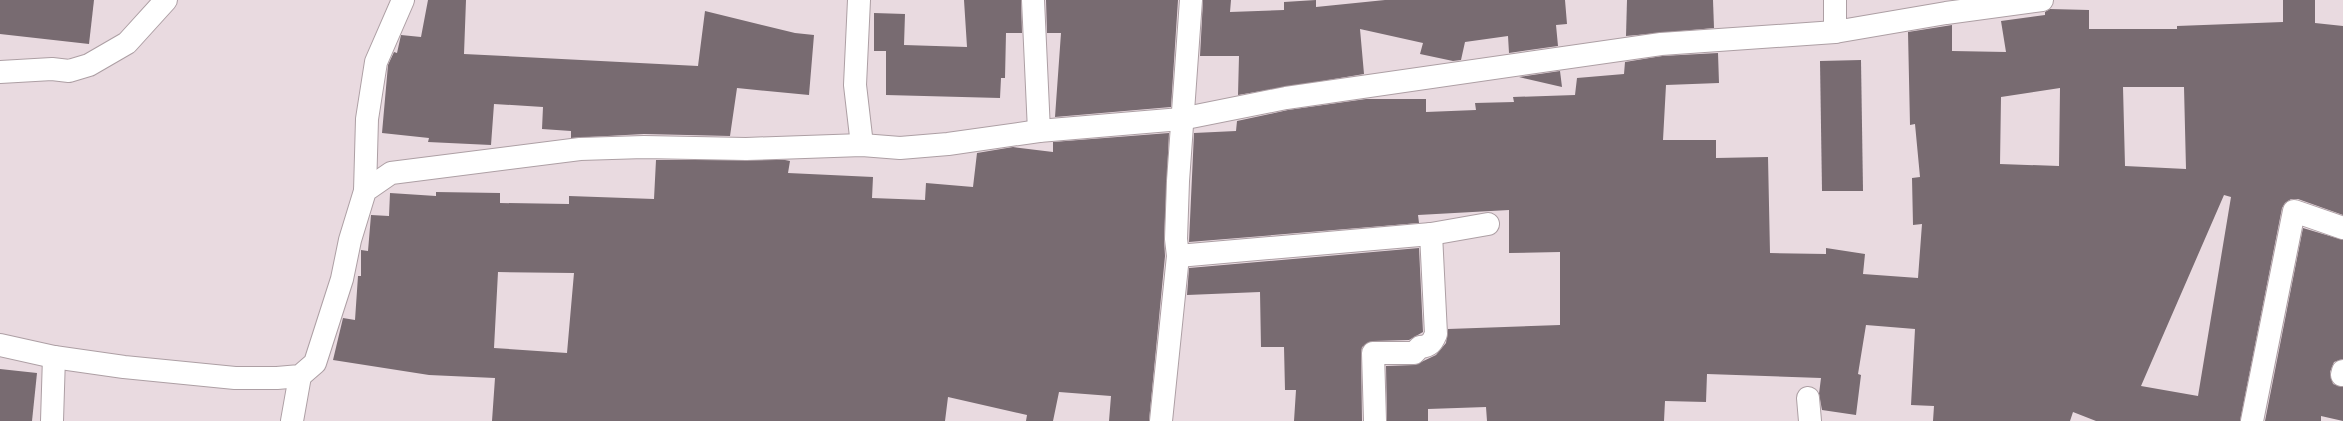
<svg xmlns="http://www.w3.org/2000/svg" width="2343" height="421" viewBox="0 0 2343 421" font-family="'Fira Sans',sans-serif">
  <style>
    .building { fill: #786b71; fill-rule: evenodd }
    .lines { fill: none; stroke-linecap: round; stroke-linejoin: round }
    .minor-casing { stroke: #ad9fa4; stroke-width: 24 }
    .minor { stroke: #fff; stroke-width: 22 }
  </style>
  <rect width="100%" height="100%" fill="#e9dae0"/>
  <!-- building -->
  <g class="building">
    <polygon points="0,0 94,0 89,44 0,34"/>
    <polygon points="428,0 466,0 464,54 698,66 705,11 795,33 814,35 809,95 737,88 730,136 644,134 571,138 571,131 542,129 543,107 494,104 491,145 428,142 429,138 382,133 388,65 394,52 397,53 401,35 421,37"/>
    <polygon points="964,0 1021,0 1022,33 1006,33 1005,78 1001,78 1000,98 886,95 886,51 874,51 874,13 905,14 904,45 967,47"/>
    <polygon points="1046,0 1178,0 1171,107 1055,117 1061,33 1047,33"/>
    <polygon points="1203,0 1231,0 1230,12 1284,10 1284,2 1316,0 1316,7 1385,0 1565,0 1567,24 1556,25 1558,46 1509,53 1508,36 1465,42 1461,60 1453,61 1420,54 1423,43 1360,29 1364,74 1238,95 1239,56 1200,56"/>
    <polygon points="1627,0 1713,0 1714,28 1626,36"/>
    <path d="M2283,0H2315V23L2343,26V215L2298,199H2291L2285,203L2282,208L2240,421H2096L2073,412L2070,421H1933L1934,406L1911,405L1915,329L1866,325L1858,374L1861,375L1856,415L1822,410L1819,394L1821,378L1707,374L1706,402L1665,401L1664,421H1487L1486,407L1428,409V421H1387L1386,366L1415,365L1436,355L1446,343L1448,329L1560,325V252L1509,253V210L1418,215L1419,223L1189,242L1194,133L1236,131L1237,121L1288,110L1366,99H1426V112L1476,110L1475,103L1514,102L1513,97L1575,95L1577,78L1624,74L1625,62L1662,56L1718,53L1719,83L1666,85L1663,140H1716V158L1768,157L1770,253L1826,254V248L1865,254L1863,274L1918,278L1922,224L1913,225L1912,178L1920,177L1915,124L1910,125L1908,32L1952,25V51L2006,52L2001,21L2045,15V12L2050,9L2089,10V29H2177V26L2283,22ZM2123,87H2184L2186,169L2125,166ZM2060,88L2059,166L2000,164L2001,97ZM2224,195L2231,197L2198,396L2141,386Z"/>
    <polygon points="1861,60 1863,191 1822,191 1820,61"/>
    <polygon points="1560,71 1562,87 1519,77"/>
    <path d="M1169,133L1164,239L1165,256L1149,421H1109L1111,396L1059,392L1053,421H1026L1027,415L948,397L945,421H492L495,378L429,375L333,360L343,318L355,320L358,276H361V250L368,251L371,215L389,216L390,193L436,196V192L500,193V203L569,204V196L654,199L656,160H785L790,161L788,173L873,177L872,198L925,200L926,183L973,187L977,153L1013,147L1053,152V142ZM498,272L574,273L567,353L494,348Z"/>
    <polygon points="2303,228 2343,240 2343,359 2334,362 2330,372 2333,384 2343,387 2343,421 2321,416 2321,421 2265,421"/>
    <polygon points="1419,248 1423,332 1409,340 1373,341 1362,347 1361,353 1362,421 1294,421 1296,390 1285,390 1284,347 1261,347 1260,292 1187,295 1189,268"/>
    <polygon points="0,369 37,373 32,421 0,421"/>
  </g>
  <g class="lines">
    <!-- minor casing -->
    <g class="minor-casing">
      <g id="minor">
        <polyline points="859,0 855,85 862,145"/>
        <polyline points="1033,0 1039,131"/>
        <polyline points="1835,0 1835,32"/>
        <polyline points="0,72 52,69 69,71 89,65 127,43 166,0"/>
        <polyline points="365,191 367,119 376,62 403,0"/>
        <polyline points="1178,256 1431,234 1488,224"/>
        <polyline points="0,345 54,357 124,367 235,378 277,378 300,376 315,363 342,279 350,240 365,191 391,173 580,149 644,147 746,149 862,145 900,148 948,144 1039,131 1181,119 1286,98 1661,44 1835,32 1946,13 2042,0"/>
        <polyline points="2342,375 2343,371"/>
        <polyline points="1808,398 1810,421"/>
        <polyline points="52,421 54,357"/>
        <polyline points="292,421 300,376"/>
        <polyline points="1161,421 1178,256 1176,239 1178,181 1191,0"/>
        <path d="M1375,421L1373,353H1414L1420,347C1430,346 1432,343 1436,334L1431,234"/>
        <polyline points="2252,421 2294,211 2343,228"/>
      </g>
    </g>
    <!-- minor -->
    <use href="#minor" class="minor"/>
  </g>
</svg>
